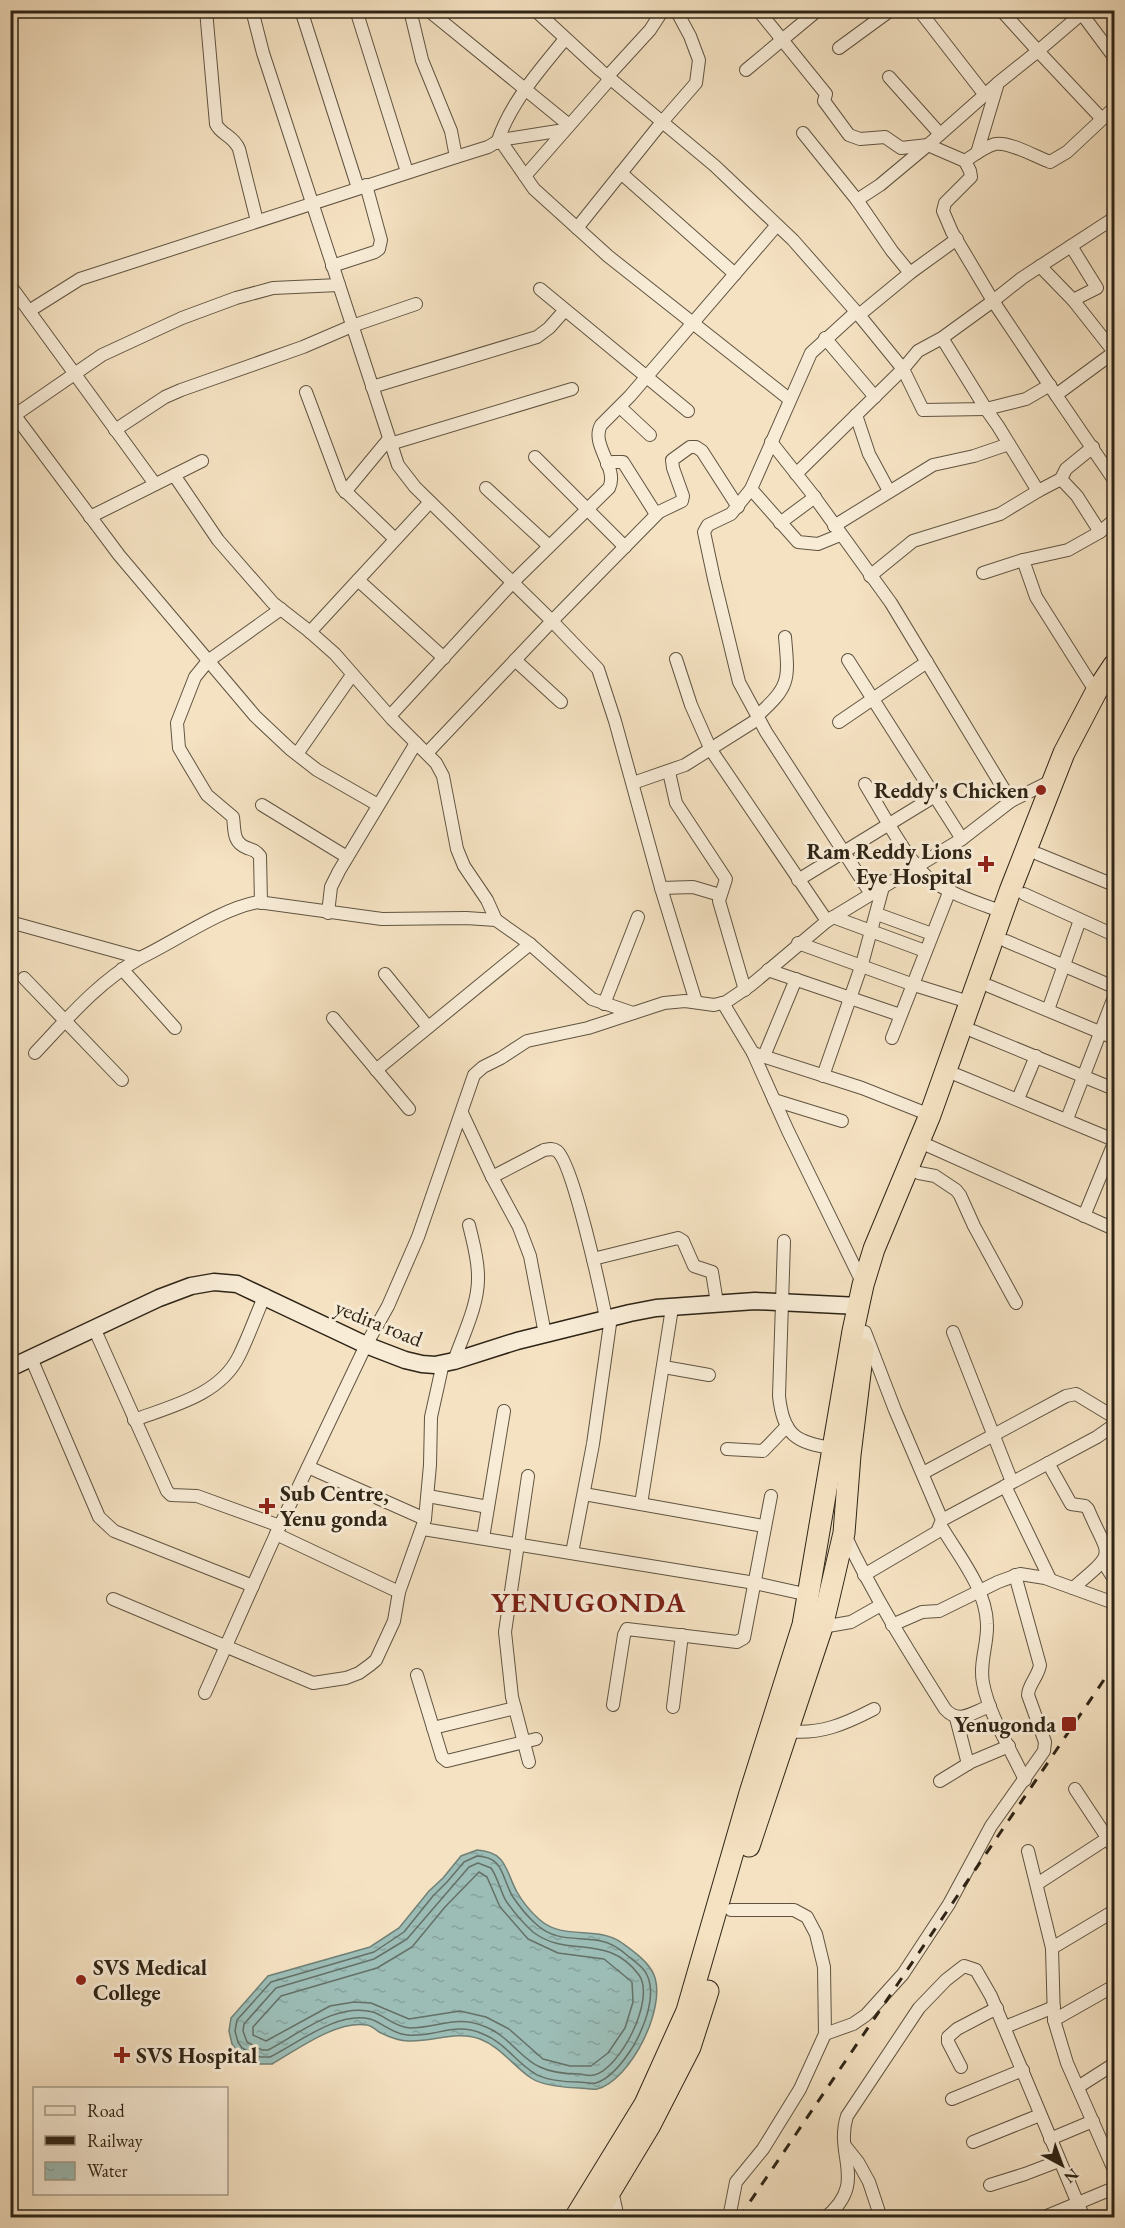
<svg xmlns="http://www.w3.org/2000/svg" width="1125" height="2228" viewBox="0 0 1125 2228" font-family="'EB Garamond',serif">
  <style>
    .water { fill: url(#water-ripples); stroke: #708076; stroke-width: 1.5 }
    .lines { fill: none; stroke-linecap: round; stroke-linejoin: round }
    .shore { stroke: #657066; stroke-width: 1.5 }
    .street-casing { stroke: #605441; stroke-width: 14 }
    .secondary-casing { stroke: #2e2416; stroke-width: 19 }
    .highway-casing { stroke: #2e2416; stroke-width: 23 }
    .street { stroke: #f8ecd7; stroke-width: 12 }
    .secondary { stroke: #f8ecd7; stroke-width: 16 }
    .highway { stroke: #f5e2c2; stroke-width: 21 }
    .rail { stroke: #2e2416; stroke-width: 3; stroke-dasharray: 10 10; stroke-linecap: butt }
    .poi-dot { fill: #8f2418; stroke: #f8ecd7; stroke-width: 2 }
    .labels { text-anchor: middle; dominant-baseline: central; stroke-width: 6; stroke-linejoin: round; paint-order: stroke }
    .poi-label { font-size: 22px; font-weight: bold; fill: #2e2416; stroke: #f8ecd7; text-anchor: end }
    .street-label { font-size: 22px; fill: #2e2416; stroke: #f8ecd7 }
    .district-label { font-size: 28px; font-weight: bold; letter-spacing: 1.5px; fill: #7a1f14; stroke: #f8ecd7 }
  </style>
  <defs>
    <pattern id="water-ripples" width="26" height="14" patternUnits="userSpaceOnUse" patternTransform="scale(1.5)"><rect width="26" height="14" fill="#9cbdb6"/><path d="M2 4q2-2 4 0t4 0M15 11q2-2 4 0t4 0" fill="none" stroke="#87a29c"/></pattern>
  </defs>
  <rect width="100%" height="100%" fill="#f5e2c2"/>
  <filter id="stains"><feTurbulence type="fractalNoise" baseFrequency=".00333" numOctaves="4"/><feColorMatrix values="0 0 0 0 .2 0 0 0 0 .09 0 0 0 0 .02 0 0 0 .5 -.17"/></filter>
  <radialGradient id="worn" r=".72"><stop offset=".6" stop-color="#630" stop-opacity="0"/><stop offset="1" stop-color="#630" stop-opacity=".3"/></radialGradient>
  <!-- water -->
  <path class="water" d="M477,1850C507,1852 505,1870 517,1892C522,1901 532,1913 540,1920C564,1941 598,1925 622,1943C633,1951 649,1962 654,1975C667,2007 631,2080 597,2089C592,2090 584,2088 579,2088C566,2088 541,2085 531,2078C513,2066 501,2047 480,2039C456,2030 434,2042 409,2041C400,2041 387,2036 379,2032C375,2029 372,2026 367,2025C337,2020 298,2049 272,2064H260L238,2052L232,2044L229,2031L231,2018L268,1976L370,1947L399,1928L429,1891L443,1878L461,1856Z"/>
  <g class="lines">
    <!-- shore -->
    <g class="shore">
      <path d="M477,1856C505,1857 501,1878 513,1897C519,1906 528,1917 536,1924C556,1943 579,1936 601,1941C612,1943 620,1949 628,1956C635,1962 644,1967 647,1975C657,1996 644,2027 634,2045C626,2058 612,2078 596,2083C590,2084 583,2082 578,2082C565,2082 544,2080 534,2073C515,2061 504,2042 483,2034C454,2021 435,2038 407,2035C393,2034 381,2022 370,2019C338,2011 298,2043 270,2057H260L242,2048L238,2042L235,2031L237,2020L271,1982L374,1952L404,1932L433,1896L447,1882L464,1862Z"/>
      <path d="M478,1863L491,1868C498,1878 500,1890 506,1901C513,1911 524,1924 533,1932C568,1959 607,1932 639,1975C656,1999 620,2069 594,2075C590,2076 584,2075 580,2074C567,2074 552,2073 540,2067C522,2060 509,2036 486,2027C456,2014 439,2028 410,2028C395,2027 385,2016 373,2012C336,2002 299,2034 268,2050H262L247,2042L243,2031L244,2024L276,1988L374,1959L407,1939L469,1867Z"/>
      <polygon points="479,1872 487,1877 500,1907 528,1939 558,1953 604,1959 632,1982 633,2002 625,2028 608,2053 591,2066 570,2066 543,2059 509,2029 486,2017 460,2011 409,2019 371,2003 354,2002 330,2006 266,2041 253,2035 253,2027 281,1996 377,1968 412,1947 445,1907"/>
    </g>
    <!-- street casing -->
    <g class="street-casing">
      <g id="street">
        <path d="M206,10L216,124C221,135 233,135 239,149L257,221"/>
        <polyline points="252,10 263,53 398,465 415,487 552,621 598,669 615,721 661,888 696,1002"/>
        <polyline points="301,10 358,188"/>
        <polyline points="356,10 407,172"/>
        <polyline points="410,10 422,60 451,131 456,157 488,147 500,140 534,189 608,256 789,399"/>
        <polyline points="428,10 569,125"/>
        <polyline points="535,10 600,70 715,166 793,240 859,315"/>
        <polyline points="758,10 826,94 824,101 849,135 860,139 885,137 901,148 928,145 880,185 857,200"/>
        <polyline points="919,10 985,95"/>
        <polyline points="1001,10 1038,51 1086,10"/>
        <polyline points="1079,10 1114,57"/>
        <polyline points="839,48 891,10"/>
        <polyline points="746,70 818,10"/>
        <polyline points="607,77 650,30 663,10"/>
        <polyline points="889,77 940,134"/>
        <path d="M1114,108L1067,152L1050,162C1036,157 1009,141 995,144C984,147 974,155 965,161L970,171L971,177L945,203L943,211L952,232L993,301L1022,278L1114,218"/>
        <polyline points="500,140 564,130"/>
        <path d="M497,143C510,103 539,71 565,39"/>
        <polyline points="977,153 998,83 1038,51 1102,119"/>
        <polyline points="965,161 928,145 997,84"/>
        <polyline points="621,173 735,274"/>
        <polyline points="525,176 610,79"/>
        <polyline points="577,228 662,122 696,83 699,60 690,36 676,10"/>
        <polyline points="1071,246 1097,288 1073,300 1114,352"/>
        <polyline points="332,266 375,252 379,249 381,240 366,185"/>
        <polyline points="1040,266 1073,300"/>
        <polyline points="910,273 957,239"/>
        <polyline points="10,285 155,484"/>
        <polyline points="540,289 688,411"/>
        <polyline points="29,311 80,279 456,157"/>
        <polyline points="856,312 811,353 751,489 731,514 708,525 704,532 714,579 739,682 766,732 871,894"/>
        <polyline points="825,338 875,397"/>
        <polyline points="942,338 986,409 923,410 903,369 918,351 942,338 993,301 1056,395 1113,353 1114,354"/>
        <polyline points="1050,385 1026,399 986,409 998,426 1038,491 1061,479"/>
        <polyline points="372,387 537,337 549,328 565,310"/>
        <polyline points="306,392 342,488 395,539"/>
        <polyline points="1056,395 1114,480"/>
        <polyline points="620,407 650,435"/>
        <polyline points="10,409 119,555 255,716 290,749 317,770 378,805"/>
        <polyline points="15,415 102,355 182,318 236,298 273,288 339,285"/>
        <polyline points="856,415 869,454 889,491"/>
        <polyline points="115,430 165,397 181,390 303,347 352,326 416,304"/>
        <polyline points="771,442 813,495 891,603 1011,801"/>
        <polyline points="390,444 572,389"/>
        <polyline points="1093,447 1066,469 1061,479 1077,496 1100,532 1114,520"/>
        <polyline points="535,457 625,547"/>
        <polyline points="607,464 613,462 623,462 654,511 659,512 682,501 683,496 673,468 672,460 690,447 696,447 702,451 738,507"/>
        <polyline points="796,474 903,369 859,315 910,273 892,251 857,200 803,133"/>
        <polyline points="174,475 218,540 273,603 309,631 335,654 392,719 436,763 443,776 457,849 464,866 487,900 496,920"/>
        <polyline points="486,488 549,546"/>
        <polyline points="751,489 798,542 818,544 840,535"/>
        <polyline points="345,492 388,440"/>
        <polyline points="90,517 202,461"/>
        <polyline points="780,523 815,497"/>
        <polyline points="834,526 933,465 974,456 1009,444"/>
        <polyline points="983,573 1023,560"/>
        <polyline points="870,576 913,541 1000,514 1038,491"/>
        <polyline points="358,580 444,658"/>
        <polyline points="310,632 430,502"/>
        <polyline points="676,659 691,705 711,750 827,921"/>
        <polyline points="515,660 561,702"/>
        <polyline points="848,660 962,839"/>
        <polyline points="1096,692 1036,597 1023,560 1068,550 1100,532"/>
        <path d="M390,716L512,583L609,488C619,468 590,445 601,425L630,396L777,225"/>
        <path d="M757,716C790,686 789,681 785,637"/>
        <polyline points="839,722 927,662"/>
        <polyline points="428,752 552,621 659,512"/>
        <polyline points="297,754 352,675"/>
        <polyline points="669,772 676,803 726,879 719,901 745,990"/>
        <polyline points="633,783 685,765 758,719"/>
        <path d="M865,784C881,810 908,863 931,880C952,895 979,903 1003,912"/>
        <polyline points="262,805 347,857"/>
        <polyline points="1038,854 1114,885"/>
        <polyline points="798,880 935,796"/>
        <polyline points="661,888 693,887 720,895"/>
        <polyline points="1024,894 1114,935"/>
        <path d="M261,903L260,856C255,850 253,850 247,848C232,842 235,830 233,817L207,795L192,770L179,748L177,723L195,677L208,661L281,609"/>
        <polyline points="328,913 331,887 339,871 416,743"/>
        <polyline points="877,914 932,934"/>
        <polyline points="833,917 925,951"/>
        <path d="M10,922L140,958C176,941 220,909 258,902L382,919L466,918L496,920L530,944L592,999L633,1013"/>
        <polyline points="1006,941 1114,987"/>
        <polyline points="798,943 911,984 972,1003"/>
        <polyline points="122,969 175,1028"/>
        <polyline points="768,970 900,1015"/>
        <polyline points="385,974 428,1027"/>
        <polyline points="24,978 122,1080"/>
        <polyline points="989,986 1114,1038"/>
        <polyline points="723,1003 753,1053 788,1131 863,1284"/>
        <polyline points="604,1004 638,917"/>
        <polyline points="1048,1010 1080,920"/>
        <polyline points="333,1018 409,1109"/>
        <polyline points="973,1031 1114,1089"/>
        <polyline points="892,1038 950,890"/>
        <path d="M35,1053C69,1017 96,984 140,958"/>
        <polyline points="753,1053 862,1088 930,1115"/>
        <polyline points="764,1056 796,979"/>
        <polyline points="376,1070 530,944"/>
        <polyline points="957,1075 1114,1140"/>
        <polyline points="823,1076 862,964 883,887"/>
        <polyline points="1018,1099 1036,1056"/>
        <polyline points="774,1100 842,1121"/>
        <polyline points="462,1113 492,1177 519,1227 530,1256 545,1334"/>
        <polyline points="1067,1119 1114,997"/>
        <polyline points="929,1146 1114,1229"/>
        <polyline points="919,1173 935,1176 956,1190 960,1195 974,1226 1016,1303"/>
        <path d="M492,1177L544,1150C549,1149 553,1148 557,1151C573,1163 601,1293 606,1318"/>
        <polyline points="1084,1216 1114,1143"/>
        <path d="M784,1241L779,1396C783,1435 796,1443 833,1448"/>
        <polyline points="593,1259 678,1238 683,1241 694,1266 712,1272 717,1303"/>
        <polyline points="94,1328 167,1491 171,1495 197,1496 280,1526"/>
        <polyline points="953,1332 1012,1482"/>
        <polyline points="31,1358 99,1517 114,1531 253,1586"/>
        <path d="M454,1361C463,1335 479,1304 478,1276C478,1258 473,1242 469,1225"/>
        <polyline points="664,1367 709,1375"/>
        <path d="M134,1420C172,1406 220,1395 239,1356C249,1336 256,1315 265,1295"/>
        <polyline points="727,1449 763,1451 787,1426"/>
        <path d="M1048,1463L1071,1504L1085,1506L1088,1509C1109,1559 1119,1549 1073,1588"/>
        <polyline points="308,1467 425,1519"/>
        <polyline points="923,1473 1066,1396 1076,1394 1114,1417"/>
        <polyline points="528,1476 505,1632 512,1697 529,1762"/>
        <polyline points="1005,1486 1050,1579"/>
        <polyline points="584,1494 764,1526"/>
        <polyline points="428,1496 488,1507"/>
        <polyline points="641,1504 672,1308"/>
        <polyline points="942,1520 1097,1437 1114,1425"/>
        <path d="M941,1526C958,1555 986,1588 987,1624C988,1644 979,1663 983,1683C989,1715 1011,1750 1025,1780"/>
        <polyline points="423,1529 755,1583 809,1595"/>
        <path d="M844,1533C873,1595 909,1652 945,1709C959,1725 973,1712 990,1706"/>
        <polyline points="276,1534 399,1592"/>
        <polyline points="483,1538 504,1411"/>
        <polyline points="572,1553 593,1444 611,1317"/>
        <polyline points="1103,1562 1114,1579"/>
        <polyline points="864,1575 937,1532 942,1520 895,1410 865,1332"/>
        <polyline points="113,1599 313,1683 346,1678 359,1673 370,1665 376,1660 394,1621 399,1592 425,1519 430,1465 431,1417 443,1363"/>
        <polyline points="892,1625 922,1612 939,1611 998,1582 1020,1574 1045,1578 1114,1603"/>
        <polyline points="822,1627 851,1622 881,1605"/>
        <polyline points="417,1675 442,1757 447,1761 536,1739"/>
        <polyline points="205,1693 276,1534 366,1345 388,1306 418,1237 474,1075 483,1067 501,1058 527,1041 588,1028 664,1003 685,1001 714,1005 726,1002 751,985 827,921 962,839 1011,801 1053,780"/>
        <polyline points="613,1705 624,1635 627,1629 737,1642 744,1638 771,1496"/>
        <polyline points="673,1707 682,1635"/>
        <polyline points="956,1718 968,1764"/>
        <polyline points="433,1728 515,1708"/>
        <path d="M787,1731C820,1735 845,1724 874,1709"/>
        <polyline points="940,1781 971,1762 1009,1746"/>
        <polyline points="1075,1789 1114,1848"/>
        <polyline points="1028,1851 1052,1948 1054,2020 1067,2063 1114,2170"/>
        <polyline points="1037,1884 1114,1834"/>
        <polyline points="1052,1948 1114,1911"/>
        <polyline points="1054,2020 1114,1986"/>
        <polyline points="1005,2027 1054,2007"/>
        <path d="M825,2034L853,2024L866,2015L903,1974L949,1904L991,1826L1044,1751L1045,1742L1028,1695C1028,1685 1038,1677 1040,1665L1015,1575"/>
        <polyline points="961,2067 948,2042 948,2037 957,2029 997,2008"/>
        <polyline points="1078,2087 1114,2064"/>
        <polyline points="952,2099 1023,2070"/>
        <polyline points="1050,2139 1093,2121"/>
        <polyline points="973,2142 1040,2115"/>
        <polyline points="846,2147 858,2162 869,2182 881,2218"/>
        <polyline points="990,2185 1025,2174 1059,2161"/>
        <polyline points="612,2191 618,2218"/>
        <polyline points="729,2218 736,2182 763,2149 800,2089 825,2034 824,1967 816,1934 807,1917 794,1910 731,1910"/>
        <path d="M825,2218C869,2182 834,2157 847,2116L919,2008L946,1980L964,1966L976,1970L991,1996L1084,2218"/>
        <polyline points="1042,2218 1114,2188"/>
      </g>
    </g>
    <!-- secondary casing -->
    <g class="secondary-casing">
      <polyline id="secondary" points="10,1368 159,1298 191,1286 214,1282 237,1284 366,1345 405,1360 422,1364 435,1365 454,1361 517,1341 630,1313 656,1308 755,1301 859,1306"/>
    </g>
    <!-- highway casing -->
    <g class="highway-casing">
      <g id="highway">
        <polyline points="749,1846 822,1627 844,1533 850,1455 863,1349"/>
        <polyline points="575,2218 645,2104 687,2011 750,1793 803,1625 853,1331 863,1285 874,1249 930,1115 1010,891 1064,753 1096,692 1114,665"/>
        <polyline points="594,2218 650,2125 690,2047 708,1991"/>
      </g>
    </g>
    <!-- street -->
    <use href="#street" class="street"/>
    <!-- secondary -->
    <use href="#secondary" class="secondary"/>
    <!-- highway -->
    <use href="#highway" class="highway"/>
    <!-- rail -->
    <polyline class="rail" points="739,2218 1114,1665"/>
  </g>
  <!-- markers -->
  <g class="poi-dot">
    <circle cx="1041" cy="790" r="6"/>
    <path d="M983 855h6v6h6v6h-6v6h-6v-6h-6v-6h6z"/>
    <path d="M264 1497h6v6h6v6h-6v6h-6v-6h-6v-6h6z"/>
    <rect x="1061" y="1716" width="16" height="16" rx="3"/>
    <circle cx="81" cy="1980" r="6"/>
    <path d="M119 2046h6v6h6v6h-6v6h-6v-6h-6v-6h6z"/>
  </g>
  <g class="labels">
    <!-- poi labels -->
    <g class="poi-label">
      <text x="1029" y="790">Reddy's Chicken</text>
      <text x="972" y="851">Ram Reddy Lions<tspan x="972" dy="25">Eye Hospital</tspan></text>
      <text x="280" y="1493" text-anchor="start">Sub Centre,<tspan x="280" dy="25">Yenu gonda</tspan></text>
      <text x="1056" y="1724">Yenugonda</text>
      <text x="93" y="1967" text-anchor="start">SVS Medical<tspan x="93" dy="25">College</tspan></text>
      <text x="136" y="2055" text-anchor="start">SVS Hospital</text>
    </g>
    <!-- street labels -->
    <g class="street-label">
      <text transform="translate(379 1323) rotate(22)">yedira road</text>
    </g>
    <!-- district labels -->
    <g class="district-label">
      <text x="589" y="1602">YENUGONDA</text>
    </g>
  </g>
  <!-- margin -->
  <rect width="1125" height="2228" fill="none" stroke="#f5e2c2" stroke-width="36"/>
  <rect x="12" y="12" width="1101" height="2204" fill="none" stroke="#2e2416" stroke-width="3"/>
  <rect x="18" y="18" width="1089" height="2192" fill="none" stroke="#2e2416" stroke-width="1.5"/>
  <!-- legend -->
  <rect x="33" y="2087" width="195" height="108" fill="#f8ecd7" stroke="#a79c8a" stroke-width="1.5"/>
  <rect x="45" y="2106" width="30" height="9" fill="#f8ecd7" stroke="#a79c8a" stroke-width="1.5"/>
  <text x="87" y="2117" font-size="18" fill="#2e2416">Road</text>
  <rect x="45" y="2136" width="30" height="9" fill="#2e2416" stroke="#a79c8a" stroke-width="1.5"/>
  <text x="87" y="2147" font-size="18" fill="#2e2416">Railway</text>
  <rect x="45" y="2162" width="30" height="18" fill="url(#water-ripples)" stroke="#a79c8a" stroke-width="1.5"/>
  <text x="87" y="2177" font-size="18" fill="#2e2416">Water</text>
  <!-- north arrow -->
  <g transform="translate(1062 2165) rotate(139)" stroke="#f8ecd7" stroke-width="4.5" paint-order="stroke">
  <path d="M0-4.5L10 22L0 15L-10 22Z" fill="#2e2416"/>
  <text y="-9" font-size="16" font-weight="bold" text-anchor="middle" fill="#2e2416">N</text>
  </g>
  <rect width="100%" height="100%" filter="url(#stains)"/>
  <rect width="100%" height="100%" fill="url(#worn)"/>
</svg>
